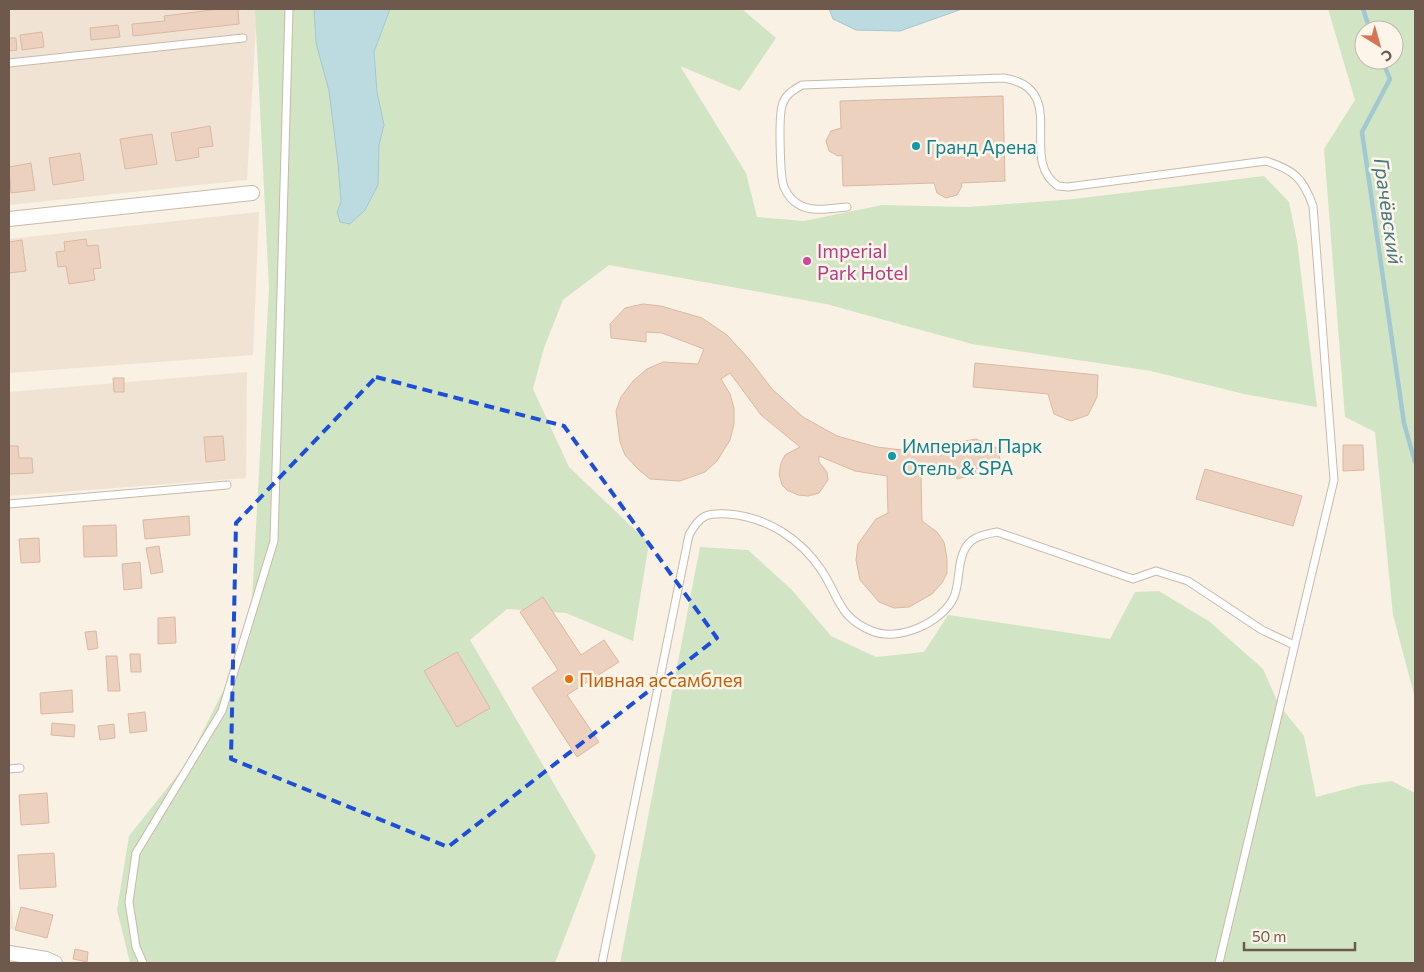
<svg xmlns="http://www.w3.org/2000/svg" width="1424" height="972" viewBox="0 0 1424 972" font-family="Commissioner,sans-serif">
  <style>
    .residential { fill: #f0e3d3 }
    .green { fill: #d1e5c4; fill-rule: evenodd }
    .water { fill: #bbdbe0; stroke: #a2c9d1 }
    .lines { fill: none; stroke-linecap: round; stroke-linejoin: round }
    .stream { stroke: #a2c9d1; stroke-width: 4.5 }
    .building { fill: #ecd1bf; stroke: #dcb8a1 }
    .service-casing { stroke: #c9b9ac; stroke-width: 9 }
    .minor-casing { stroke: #c9b9ac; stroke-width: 16 }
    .service { stroke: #fff; stroke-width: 7 }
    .minor { stroke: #fff; stroke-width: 14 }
    .marked { fill: none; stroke: #1d4ed8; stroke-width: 4; stroke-dasharray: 10 6; stroke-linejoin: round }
    .culture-dot { fill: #0f9aa8; stroke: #fdf5e9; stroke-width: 2 }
    .hotel-dot { fill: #d1479c; stroke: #fdf5e9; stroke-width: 2 }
    .food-dot { fill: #e8710a; stroke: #fdf5e9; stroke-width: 2 }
    .labels { text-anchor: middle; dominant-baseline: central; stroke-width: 5; stroke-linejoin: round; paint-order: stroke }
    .culture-label { font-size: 19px; fill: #0d838f; stroke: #fdf5e9; text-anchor: start }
    .hotel-label { font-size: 19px; fill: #b23c85; stroke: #fdf5e9; text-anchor: start }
    .food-label { font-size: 19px; fill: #c56008; stroke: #fdf5e9; text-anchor: start }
    .water-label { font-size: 20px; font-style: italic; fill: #497680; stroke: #fdf5e9 }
  </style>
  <rect width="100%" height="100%" fill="#f9f1e4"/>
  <!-- residential -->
  <g class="residential">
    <polygon points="9,9 257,9 247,180 9,205"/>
    <polygon points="259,212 253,355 9,373 9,239"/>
    <polygon points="247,372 246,478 9,496 9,392"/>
    <polygon points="9,885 14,930 9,928"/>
  </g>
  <!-- green -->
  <g class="green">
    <polygon points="255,9 742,9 776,38 740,91 680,66 746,173 757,217 804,221 882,205 968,207 1074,199 1264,176 1289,202 1297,241 1317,407 1244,394 1151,371 972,344 826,304 609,265 563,300 544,348 533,389 569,467 649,543 633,641 566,613 507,609 470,640 596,856 555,963 130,963 117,910 129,836 187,763 250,637 269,288"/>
    <path d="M1328,9H1415V698L1393,615L1375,432L1345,417L1324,149L1355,100ZM1364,30H1394V60H1364Z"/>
    <polygon points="700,547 748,550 792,590 831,636 876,657 924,652 948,615 1110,639 1135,592 1159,591 1210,622 1263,669 1279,705 1304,736 1316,797 1362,785 1392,781 1415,793 1415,963 620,963"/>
  </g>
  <!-- water -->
  <g class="water">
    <polygon points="314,9 390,9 374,52 377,92 384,125 379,145 378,185 365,210 350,224 340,222 337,212 341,202 338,163 329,91 316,43"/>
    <polygon points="829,9 962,9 900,31 856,30 833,19"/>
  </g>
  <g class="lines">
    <!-- stream -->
    <g class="stream">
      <polyline points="1363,9 1370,30"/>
      <polyline points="1382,60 1390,79 1362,132 1404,423 1415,462"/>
    </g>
  </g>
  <!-- building -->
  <g class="building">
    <polygon points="219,9 238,9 239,24 133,36 132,24 165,21 164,16"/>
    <polygon points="118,25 120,37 91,40 90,28"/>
    <polygon points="42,32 44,47 22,50 20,35"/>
    <polygon points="9,38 16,38 17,50 9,51"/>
    <polygon points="1003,96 1005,181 961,183 962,186 957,195 946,198 937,193 934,183 843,186 842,155 838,156 829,151 826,141 831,131 841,128 840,101"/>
    <polygon points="210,126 213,146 198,148 199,157 176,161 171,133"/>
    <polygon points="152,134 157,164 125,169 120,139"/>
    <polygon points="80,153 84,180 53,185 49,158"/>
    <polygon points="31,163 35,190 11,193 9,167"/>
    <polygon points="86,239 87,246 98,245 101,268 93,269 95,280 69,284 66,266 58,267 56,252 65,251 64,242"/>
    <polygon points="22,240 26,271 9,273 9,242"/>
    <polygon points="643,304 661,306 702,318 727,335 749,359 772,389 803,417 837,436 877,447 911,451 976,439 997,448 1001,463 975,469 976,474 957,479 954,470 921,474 922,521 937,532 944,542 947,558 947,573 942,583 932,594 909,607 894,608 879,602 860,580 856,560 858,544 876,519 888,513 887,476 855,471 819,456 819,462 827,472 828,480 819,493 808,496 798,495 787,490 782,485 779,474 781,463 785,455 800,447 761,415 730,373 721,379 730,394 734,408 734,424 730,440 717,461 705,472 680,481 650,479 638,469 625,455 620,442 616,411 621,397 633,381 647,369 663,362 698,364 704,349 662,333 646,332 646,342 611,338 610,324 625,308"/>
    <polygon points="975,363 1098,375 1097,397 1088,415 1071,421 1054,414 1048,394 973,387"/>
    <polygon points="113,378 124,378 124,392 114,392"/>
    <polygon points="223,436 225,460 206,462 204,437"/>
    <polygon points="1343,445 1363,445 1364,470 1343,471"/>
    <polygon points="9,446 18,446 19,458 32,458 33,473 9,474"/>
    <polygon points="1205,469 1302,496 1293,526 1196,499"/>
    <polygon points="189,516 190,535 145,539 143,520"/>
    <polygon points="116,525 117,556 84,557 83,526"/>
    <polygon points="39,538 40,562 21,563 19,539"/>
    <polygon points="159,546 163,572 151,574 146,548"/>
    <polygon points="140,562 142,588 124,590 122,564"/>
    <polygon points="543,597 581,655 604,640 619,662 567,695 599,742 577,757 532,688 558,670 520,612"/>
    <polygon points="175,617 176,643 158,644 158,618"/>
    <polygon points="96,631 98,648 88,650 85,632"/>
    <polygon points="457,652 490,708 457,727 424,671"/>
    <polygon points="130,654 140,654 141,672 131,672"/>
    <polygon points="106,656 117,656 120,691 108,691"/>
    <polygon points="72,690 73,712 41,714 40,693"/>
    <polygon points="145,712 147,731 130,733 128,714"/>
    <polygon points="52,723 75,725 74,737 51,735"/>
    <polygon points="114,724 115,738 100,740 98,726"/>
    <polygon points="47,793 49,823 21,825 19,795"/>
    <polygon points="54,853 56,887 20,889 18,855"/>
    <polygon points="21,907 53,915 47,938 15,930"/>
    <polygon points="75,949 88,952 87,962 73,959"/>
  </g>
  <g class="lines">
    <!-- service casing -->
    <g class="service-casing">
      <g id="service">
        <polyline points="9,63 243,38"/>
        <path d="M847,207C832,208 811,213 798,204C791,200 787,194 784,187C780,177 778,112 783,103C786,94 795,89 802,85L1004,78C1071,89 1017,159 1058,186L1068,187L1266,161C1294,170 1303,178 1313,206L1334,480L1219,963"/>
        <polyline points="9,504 227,485"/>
        <polyline points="9,769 20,768"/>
        <polyline points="143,963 136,947 129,902 136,853 222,711 274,541 289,9"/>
        <path d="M602,963L689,535C700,515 706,513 728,514C767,517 801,539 822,571C839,597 839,618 872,631C898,642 942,623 954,597C961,580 956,558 969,543C976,536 987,534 997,532L1133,579L1156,571L1188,581L1262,630L1294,645"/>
      </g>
    </g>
    <!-- minor casing -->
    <g class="minor-casing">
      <g id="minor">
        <polyline points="9,219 252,193"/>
        <polyline points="9,953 46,959 55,963"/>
      </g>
    </g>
    <!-- service -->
    <use href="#service" class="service"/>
    <!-- minor -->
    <use href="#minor" class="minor"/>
  </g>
  <!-- marked area -->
  <path class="marked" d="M376,377L564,426L717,638L448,847L231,759L236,523Z"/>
  <!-- markers -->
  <g class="culture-dot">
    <circle cx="916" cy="146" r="5"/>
    <circle cx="892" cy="456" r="5"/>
  </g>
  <circle class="hotel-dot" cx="807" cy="261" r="5"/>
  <circle class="food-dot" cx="569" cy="679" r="5"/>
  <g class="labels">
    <!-- culture labels -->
    <g class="culture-label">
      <text x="926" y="146">Гранд Арена</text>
      <text x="902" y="445">Империал Парк<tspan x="902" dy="22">Отель &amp; SPA</tspan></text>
    </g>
    <!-- hotel labels -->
    <g class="hotel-label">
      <text x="817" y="250">Imperial<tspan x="817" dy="22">Park Hotel</tspan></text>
    </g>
    <!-- food labels -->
    <g class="food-label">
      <text x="579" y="679">Пивная ассамблея</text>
    </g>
    <!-- water labels -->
    <g class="water-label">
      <text transform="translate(1389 211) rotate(82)">Грачёвский</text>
    </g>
  </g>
  <!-- border -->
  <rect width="1424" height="972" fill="none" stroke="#6f594d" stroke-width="20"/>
  <!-- north arrow -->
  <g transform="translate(1379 45) rotate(143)"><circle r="24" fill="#fdf5e9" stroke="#c4b7ab"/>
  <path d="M0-4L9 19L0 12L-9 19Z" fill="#d67456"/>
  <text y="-8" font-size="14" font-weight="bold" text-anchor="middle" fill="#6f594d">С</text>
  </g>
  <!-- scale -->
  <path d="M1244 942v8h111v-8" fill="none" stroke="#6f594d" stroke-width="2.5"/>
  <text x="1252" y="942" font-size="15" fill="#6f594d" stroke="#fdf5e9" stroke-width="4" paint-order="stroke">50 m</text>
</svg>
